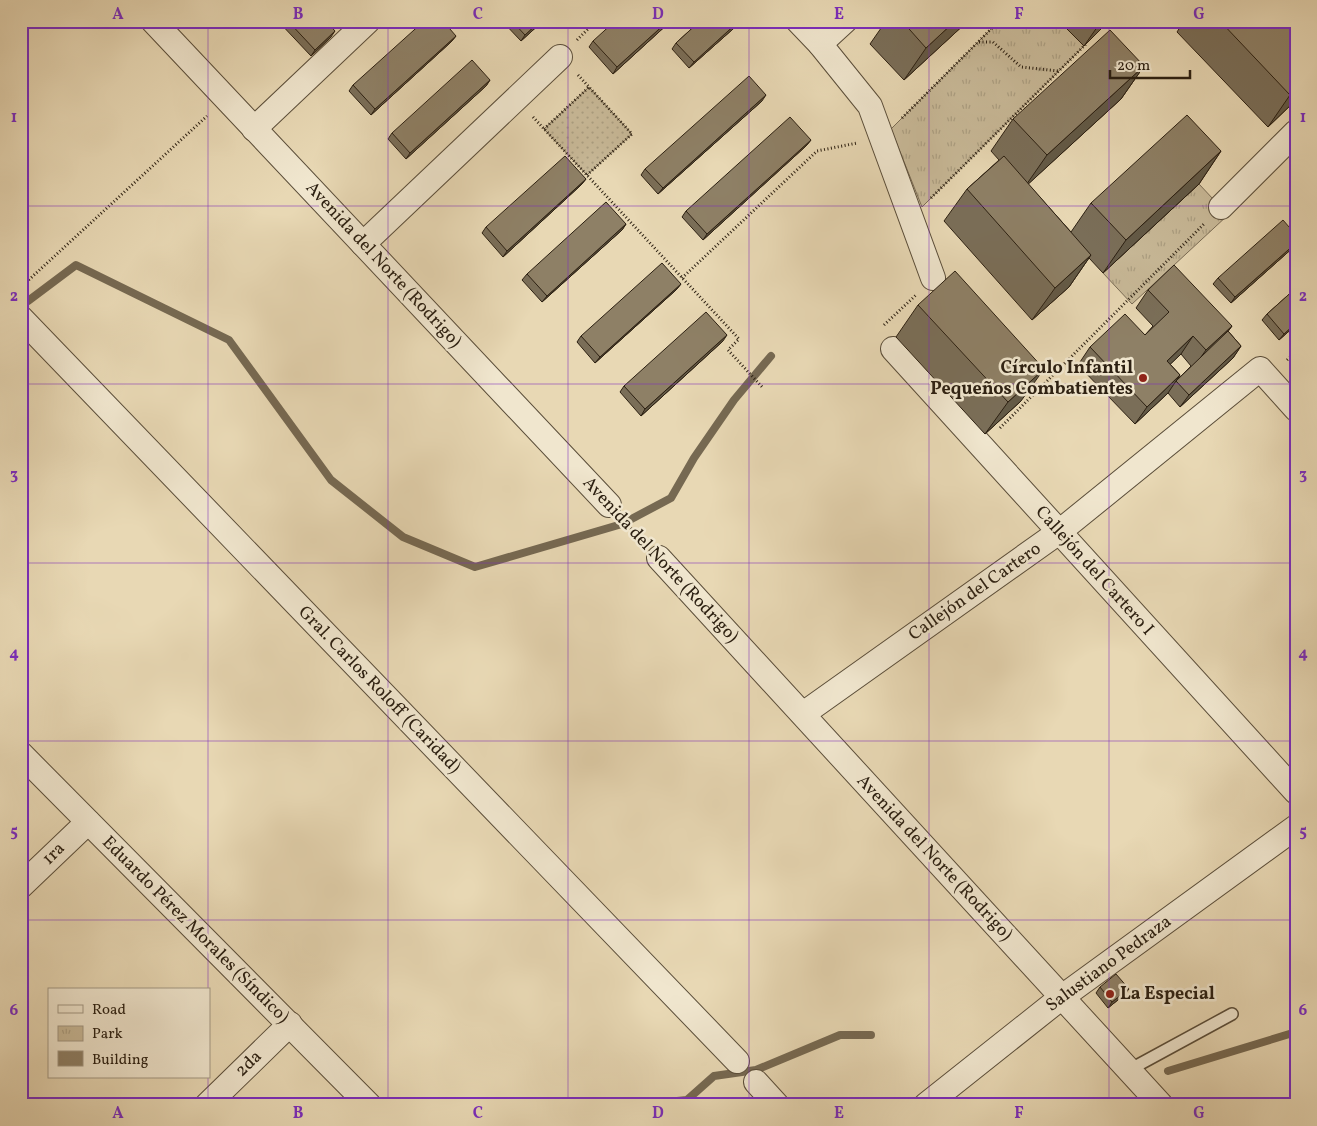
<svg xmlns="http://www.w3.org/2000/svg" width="1317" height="1126" viewBox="0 0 1317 1126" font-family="Vollkorn,serif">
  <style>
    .grass { fill: url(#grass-dots); stroke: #7a6c55 }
    .park { fill: url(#park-tufts); stroke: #7a6c55 }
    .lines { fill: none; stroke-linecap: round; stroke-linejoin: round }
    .stream { stroke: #766952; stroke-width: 8 }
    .service-casing { stroke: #5b4e3a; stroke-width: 14 }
    .minor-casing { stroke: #5b4e3a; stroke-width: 26 }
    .path { stroke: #2c2012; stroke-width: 3; stroke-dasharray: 1 2.5; stroke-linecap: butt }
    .service { stroke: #f0e6ce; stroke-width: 11 }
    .minor { stroke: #f0e6ce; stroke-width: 24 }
    .wall { fill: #7a6e58; stroke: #2c2012; fill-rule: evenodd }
    .shaded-wall { fill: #635a47; stroke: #2c2012 }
    .building { fill: #8e8066; stroke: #2c2012 }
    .grid { fill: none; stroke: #7b2cbf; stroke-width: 1; stroke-opacity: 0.55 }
    .poi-dot { fill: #8f2418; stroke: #f0e6ce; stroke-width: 2 }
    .labels { text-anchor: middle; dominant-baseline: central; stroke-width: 5; stroke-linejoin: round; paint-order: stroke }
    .street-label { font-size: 18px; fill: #2c2012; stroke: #f0e6ce }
    .poi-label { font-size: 18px; font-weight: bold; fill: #2c2012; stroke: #f0e6ce; text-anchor: end }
    .neatline { fill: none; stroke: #7b2cbf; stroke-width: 2 }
    .grid-label { font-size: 16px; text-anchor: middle; font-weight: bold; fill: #7b2cbf }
  </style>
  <defs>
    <pattern id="grass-dots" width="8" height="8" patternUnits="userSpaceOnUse" patternTransform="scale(1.25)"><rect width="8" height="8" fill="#c8b998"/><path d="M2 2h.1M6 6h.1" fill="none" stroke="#ac9f82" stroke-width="1.8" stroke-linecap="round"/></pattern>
    <pattern id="park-tufts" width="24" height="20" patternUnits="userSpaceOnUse" patternTransform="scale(1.25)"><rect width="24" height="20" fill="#c8b998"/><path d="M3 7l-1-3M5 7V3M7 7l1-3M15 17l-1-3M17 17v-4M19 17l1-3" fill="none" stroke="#ac9f82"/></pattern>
  </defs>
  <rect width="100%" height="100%" fill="#e8d8b4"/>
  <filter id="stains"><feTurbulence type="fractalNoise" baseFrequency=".004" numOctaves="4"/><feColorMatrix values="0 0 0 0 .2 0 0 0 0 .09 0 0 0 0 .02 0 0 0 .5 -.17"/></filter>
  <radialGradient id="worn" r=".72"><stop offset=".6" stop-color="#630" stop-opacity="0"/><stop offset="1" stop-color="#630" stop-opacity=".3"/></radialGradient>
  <!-- grass -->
  <polygon class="grass" points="589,87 632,134 587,175 544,129"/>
  <!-- park -->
  <g class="park">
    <polygon points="999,21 1059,21 1084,46 922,207 891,129"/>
    <polygon points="1199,184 1228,215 1132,304 1103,273"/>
  </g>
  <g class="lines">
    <!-- stream -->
    <g class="stream">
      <polyline points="28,301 76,265 229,340 331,480 403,537 475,567 622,524 671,498 694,458 734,400 771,356"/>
      <polyline points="1168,1071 1296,1032"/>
      <polyline points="637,1105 687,1100 714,1076 756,1070 840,1035 871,1035"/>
    </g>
    <!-- service casing -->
    <g class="service-casing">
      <polyline id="service" points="1129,1070 1232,1014"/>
    </g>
    <!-- minor casing -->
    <g class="minor-casing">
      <g id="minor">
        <polyline points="153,21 609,505"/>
        <polyline points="798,21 820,44 845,21"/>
        <polyline points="820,44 870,106 933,278"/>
        <polyline points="254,129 368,21"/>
        <polyline points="1221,207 1296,132"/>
        <polyline points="363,244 560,57"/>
        <polyline points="21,318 737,1061"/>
        <polyline points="893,349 1296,792"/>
        <polyline points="659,558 1161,1105"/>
        <polyline points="803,714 1059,532 1260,369 1296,409"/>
        <polyline points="21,754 369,1105"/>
        <polyline points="21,886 88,822"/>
        <polyline points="756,1082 777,1105"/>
        <polyline points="207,1105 290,1024"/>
        <polyline points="926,1105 1062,997 1296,827"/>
      </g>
    </g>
    <!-- path -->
    <g class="path">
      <polyline points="577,40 596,21"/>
      <polyline points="979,42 993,42 1021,67 1058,71"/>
      <polyline points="578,75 632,134 587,175"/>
      <polyline points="533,117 739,339 728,350 763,388"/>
      <polyline points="902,118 999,21"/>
      <polyline points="544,129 589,87"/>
      <polyline points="931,198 1086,44"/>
      <polyline points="682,278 817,151 857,143"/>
      <polyline points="21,287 207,116"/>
      <polyline points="884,325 916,295"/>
      <polyline points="1287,360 1296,352"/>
      <polyline points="1031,381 1039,389"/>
      <polyline points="1000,428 1204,224"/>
      <polyline points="626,523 642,541"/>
    </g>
    <!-- service -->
    <use href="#service" class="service"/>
    <!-- minor -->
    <use href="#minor" class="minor"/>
  </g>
  <!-- wall -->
  <g class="wall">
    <polygon points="278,21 326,21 331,37 311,56"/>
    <polygon points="502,21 543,21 521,41"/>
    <polygon points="671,21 613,74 589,47 593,41"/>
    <polygon points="700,21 742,21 689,68 672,49 676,43"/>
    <polygon points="886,21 968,21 904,80 870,44"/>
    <polygon points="1059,21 1109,21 1084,46"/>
    <polygon points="1184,21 1288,21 1296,29 1296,100 1268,127 1177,32"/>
    <polygon points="456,36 451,42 371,115 349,91 353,85"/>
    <polygon points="1144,66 1121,99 1028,184 1071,232 1091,203 1221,151 1199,184 1103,273 1089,258 1069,287 1032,320 944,221 967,189 999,160 991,151 1013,119"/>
    <polygon points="490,80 486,86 406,159 388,139 392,133"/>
    <polygon points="762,101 658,194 641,175 645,169"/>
    <polygon points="811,140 806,146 703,240 682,217 686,211"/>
    <polygon points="586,179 581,185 503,257 482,233 486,227"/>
    <polygon points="626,224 622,230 542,302 522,280 527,274"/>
    <polygon points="1296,235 1296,245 1231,303 1213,284 1218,278"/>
    <polygon points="681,284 676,290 595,363 577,342 581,336"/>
    <polygon points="1296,288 1296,325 1279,340 1262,320 1267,314"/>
    <path d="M1148,290L1232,326L1228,331L1241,346L1233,358L1180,407L1168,393L1135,424L1078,365L1090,347L1145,335L1153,326L1136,308ZM1181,354L1191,366L1176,381L1180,375L1170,364Z"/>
    <polygon points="918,305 1021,401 985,434 896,337"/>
    <polygon points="723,341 641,416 620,392 624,386"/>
    <polygon points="1100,987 1124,995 1108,1008 1096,993"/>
  </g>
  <!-- shaded-wall -->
  <g class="shaded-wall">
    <polygon points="540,21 543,21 521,41 525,35"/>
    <polygon points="668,21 671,21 613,74 617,67"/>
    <polygon points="739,21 742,21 689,68 694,62"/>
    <polygon points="955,21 968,21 904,80 926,48"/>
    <polygon points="1102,21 1109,21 1084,46 1100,23"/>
    <polygon points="335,31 331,37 311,56 315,50"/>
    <polygon points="456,36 451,42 371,115 375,109"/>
    <polygon points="1144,66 1121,99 1024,188 1047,155"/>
    <polygon points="490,80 486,86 406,159 410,153"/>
    <polygon points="1296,90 1296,100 1268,127 1290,95"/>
    <polygon points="766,95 762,101 658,194 663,188"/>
    <polygon points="811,140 806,146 703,240 707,234"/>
    <polygon points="1221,151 1199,184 1103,273 1126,240"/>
    <polygon points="586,179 581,185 503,257 507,251"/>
    <polygon points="626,224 622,230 542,302 547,296"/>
    <polygon points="1296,243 1296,245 1231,303 1235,297"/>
    <polygon points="1091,255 1069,287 1032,320 1055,288"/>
    <polygon points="681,284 676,290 595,363 600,357"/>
    <polygon points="1296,323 1296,325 1279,340 1284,334"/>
    <polygon points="1232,326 1219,344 1193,368 1206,350"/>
    <polygon points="727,335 723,341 641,416 645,409"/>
    <polygon points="1193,336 1181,354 1155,379 1167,361"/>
    <polygon points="1241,346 1233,358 1180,407 1189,395"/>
    <polygon points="1044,369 1021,401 985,434 1008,402"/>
    <polygon points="1180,375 1168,393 1135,424 1147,407"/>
    <polygon points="1129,989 1124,995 1108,1008 1112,1002"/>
  </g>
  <!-- building -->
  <g class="building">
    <polygon points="288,21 326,21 335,31 315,50"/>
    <polygon points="424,21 443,21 456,36 375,109 353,85"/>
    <polygon points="512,21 540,21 525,35"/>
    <polygon points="615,21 668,21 617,67 593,41"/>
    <polygon points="700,21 739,21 694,62 676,43"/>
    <polygon points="902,21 955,21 926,48"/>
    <polygon points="1220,21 1288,21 1296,29 1296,90 1290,95"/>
    <polygon points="1110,30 1144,66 1047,155 1013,119"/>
    <polygon points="472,60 490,80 410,153 392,133"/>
    <polygon points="749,76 766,95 663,188 645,169"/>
    <polygon points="1187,115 1221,151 1126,240 1091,203"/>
    <polygon points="790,117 811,140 707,234 686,211"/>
    <polygon points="565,156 586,179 507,251 486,227"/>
    <polygon points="1004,156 1091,255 1055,288 967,189"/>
    <polygon points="606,202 626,224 547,296 527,274"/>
    <polygon points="1283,220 1296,235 1296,243 1235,297 1218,278"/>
    <polygon points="662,263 681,284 600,357 581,336"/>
    <polygon points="1174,265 1232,326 1206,350 1193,336 1167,361 1180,375 1147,407 1090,347 1125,314 1145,335 1169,312 1148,290"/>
    <polygon points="955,271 1044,369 1008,402 918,305"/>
    <polygon points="1296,288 1296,323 1284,334 1267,314"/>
    <polygon points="706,312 727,335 645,409 624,386"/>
    <polygon points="1228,331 1241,346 1189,395 1176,381"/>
    <polygon points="1116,974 1129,989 1112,1002 1100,987"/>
  </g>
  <!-- grid -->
  <path class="grid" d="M208,21V990M388,21V1105M568,21V1105M749,21V1105M929,21V1105M1109,21V1105M21,206H1296M21,384H1296M21,563H1296M21,741H1296M21,920H1296M208,1077V1105"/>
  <!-- markers -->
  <g class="poi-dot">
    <circle cx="1143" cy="378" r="5"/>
    <circle cx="1110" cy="994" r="5"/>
  </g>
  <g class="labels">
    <!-- street labels -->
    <g class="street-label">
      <text transform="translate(383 265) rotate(47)">Avenida del Norte (Rodrigo)</text>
      <text transform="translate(660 560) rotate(47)">Avenida del Norte (Rodrigo)</text>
      <text transform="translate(1094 571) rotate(48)">Callejón del Cartero I</text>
      <text transform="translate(975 592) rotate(-35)">Callejón del Cartero</text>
      <text transform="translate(379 690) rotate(46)">Gral. Carlos Roloff (Caridad)</text>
      <text transform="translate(54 854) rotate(-44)">1ra</text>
      <text transform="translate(934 858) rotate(47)">Avenida del Norte (Rodrigo)</text>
      <text transform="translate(195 930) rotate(45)">Eduardo Pérez Morales (Síndico)</text>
      <text transform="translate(1109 964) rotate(-36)">Salustiano Pedraza</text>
      <text transform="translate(249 1064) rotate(-44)">2da</text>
    </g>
    <!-- poi labels -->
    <g class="poi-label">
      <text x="1133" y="368">Círculo Infantil<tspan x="1133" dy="21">Pequeños Combatientes</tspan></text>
      <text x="1120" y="994" text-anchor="start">La Especial</text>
    </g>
  </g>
  <!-- margin -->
  <rect width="1317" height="1126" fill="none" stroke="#e8d8b4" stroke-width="55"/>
  <!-- legend -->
  <rect x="48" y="988" width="162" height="90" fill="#f0e6ce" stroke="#a29783"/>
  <rect x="58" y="1005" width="25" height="8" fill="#f0e6ce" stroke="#a29783"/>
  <text x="92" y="1014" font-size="15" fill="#2c2012">Road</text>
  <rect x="58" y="1026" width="25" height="15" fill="url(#park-tufts)" stroke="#a29783"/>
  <text x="92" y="1038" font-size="15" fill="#2c2012">Park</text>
  <rect x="58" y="1051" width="25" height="15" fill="#8e8066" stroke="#a29783"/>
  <text x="92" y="1064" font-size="15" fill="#2c2012">Building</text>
  <!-- scale -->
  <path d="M1110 70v8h80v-8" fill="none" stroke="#2c2012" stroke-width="2.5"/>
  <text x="1117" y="70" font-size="15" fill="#2c2012" stroke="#f0e6ce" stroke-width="4" paint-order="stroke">20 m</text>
  <rect x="28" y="28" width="1262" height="1070" class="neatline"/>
  <g class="grid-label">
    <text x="118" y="19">A</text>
    <text x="298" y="19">B</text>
    <text x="478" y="19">C</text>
    <text x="658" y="19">D</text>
    <text x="839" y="19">E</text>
    <text x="1019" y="19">F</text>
    <text x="1199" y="19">G</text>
    <text x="14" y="122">1</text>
    <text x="1303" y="122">1</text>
    <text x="14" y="301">2</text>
    <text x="1303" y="301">2</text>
    <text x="14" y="479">3</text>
    <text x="1303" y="479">3</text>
    <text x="14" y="658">4</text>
    <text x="1303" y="658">4</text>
    <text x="14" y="836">5</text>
    <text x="1303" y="836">5</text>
    <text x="14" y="1015">6</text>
    <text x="1303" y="1015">6</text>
    <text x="118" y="1118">A</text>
    <text x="298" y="1118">B</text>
    <text x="478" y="1118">C</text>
    <text x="658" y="1118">D</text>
    <text x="839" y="1118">E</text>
    <text x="1019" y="1118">F</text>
    <text x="1199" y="1118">G</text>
  </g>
  <rect width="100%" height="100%" filter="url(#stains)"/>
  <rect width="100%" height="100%" fill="url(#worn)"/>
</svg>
